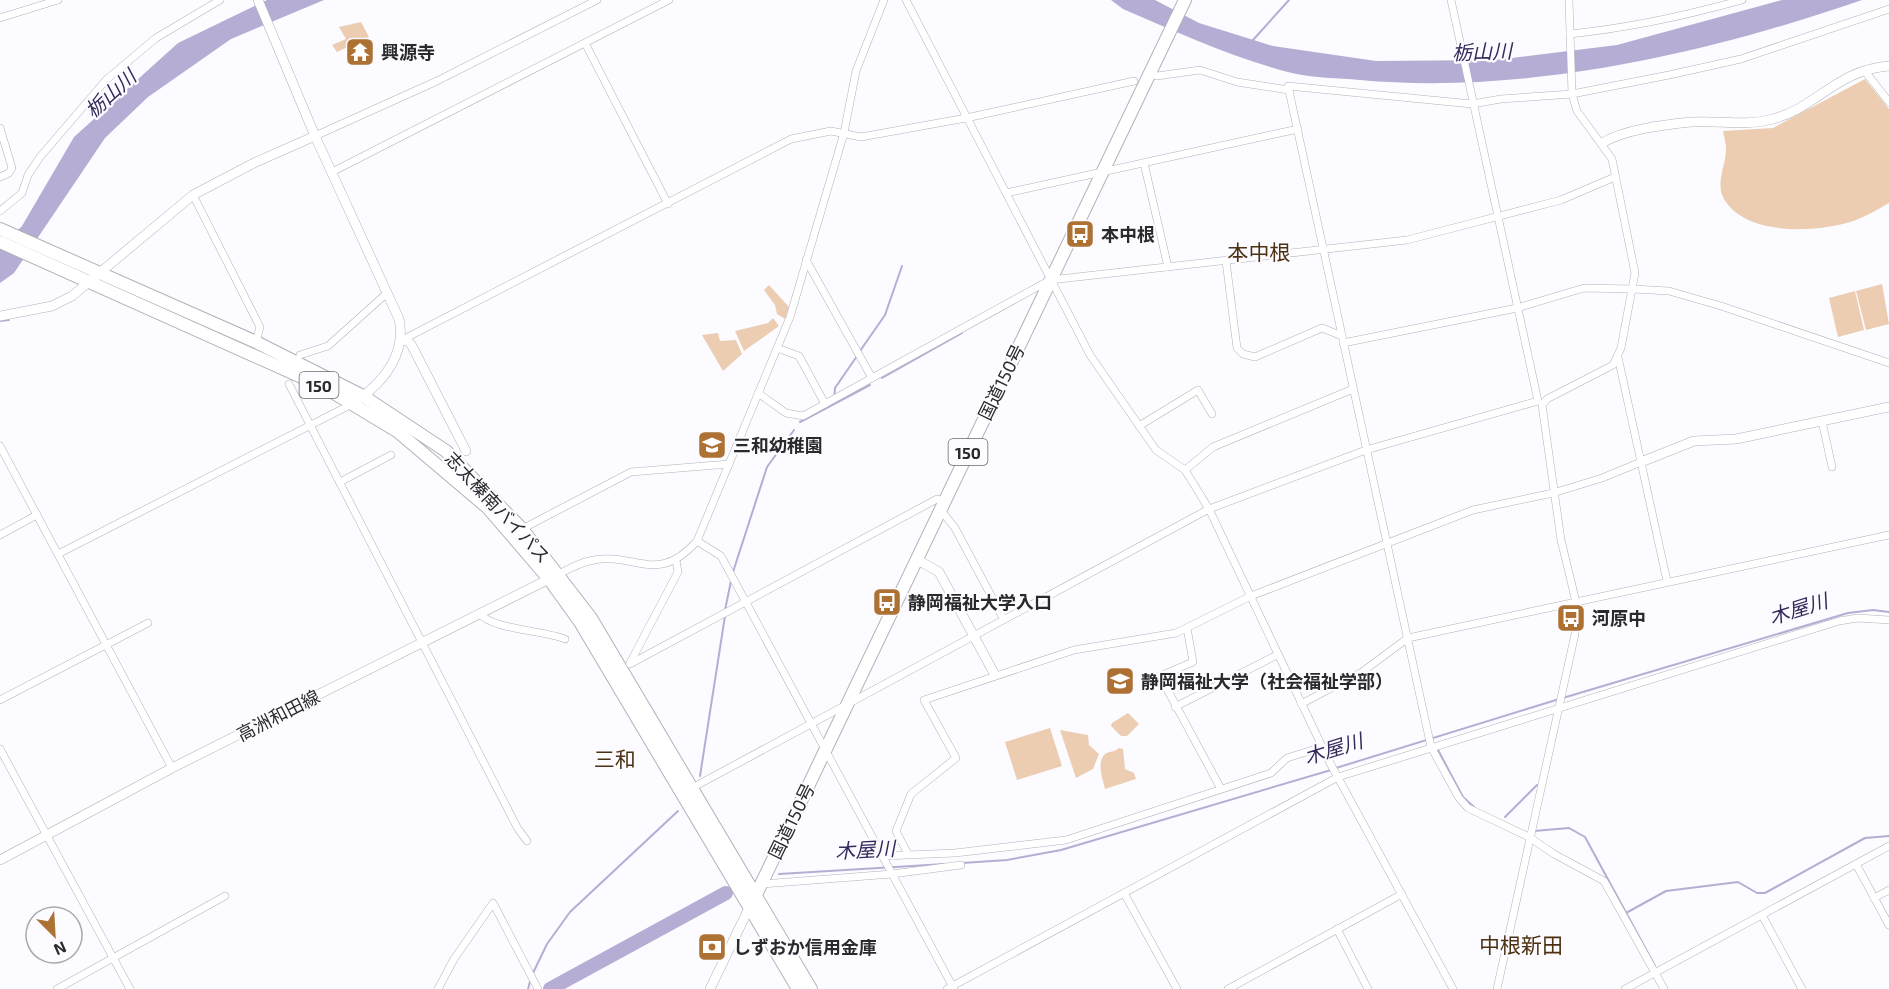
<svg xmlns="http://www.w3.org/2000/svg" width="1889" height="989" viewBox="0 0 1889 989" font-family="'Exo 2','Noto Sans JP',sans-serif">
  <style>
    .green { fill: #eccdb2 }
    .water { fill: #b5add4 }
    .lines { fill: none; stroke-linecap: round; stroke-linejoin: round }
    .stream { stroke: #b5add4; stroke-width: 2 }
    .river { stroke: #b5add4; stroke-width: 14 }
    .street-casing { stroke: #b2b1ba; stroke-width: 8 }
    .secondary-casing { stroke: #b2b1ba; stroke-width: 10 }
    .highway-casing { stroke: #b2b1ba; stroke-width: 14 }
    .street { stroke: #fff; stroke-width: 7 }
    .secondary { stroke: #fff; stroke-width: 9 }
    .highway { stroke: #fff; stroke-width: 12 }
    .labels { text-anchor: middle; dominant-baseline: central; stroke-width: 4.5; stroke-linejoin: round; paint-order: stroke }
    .shield { fill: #fcfbff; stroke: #69686c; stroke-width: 1.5 }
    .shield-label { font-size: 16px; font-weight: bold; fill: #2a292d }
    .poi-label { font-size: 18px; font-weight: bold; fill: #2a292d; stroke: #fcfbff; text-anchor: start }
    .street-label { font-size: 18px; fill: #2a292d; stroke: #fcfbff }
    .water-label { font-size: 20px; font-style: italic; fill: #37295b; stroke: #fcfbff }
    .quarter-label { font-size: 21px; fill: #4d3113; stroke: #fcfbff }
  </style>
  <rect width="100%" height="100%" fill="#fcfbff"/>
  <!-- green -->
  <g class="green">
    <polygon points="361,22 369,37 337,52 332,45 346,39 339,27"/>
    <path d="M1865,79L1889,109V203C1878,209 1867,216 1856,220C1820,233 1746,237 1724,199C1715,184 1726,165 1726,149C1726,143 1724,137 1723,131L1773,128Z"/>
    <polygon points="1882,284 1889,324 1866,330 1856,291"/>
    <polygon points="769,285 789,307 785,319 777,314 775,305 764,290"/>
    <polygon points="1855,291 1864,330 1838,337 1829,298"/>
    <polygon points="773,318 779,326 744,351 735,331 768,323"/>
    <polygon points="718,333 720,341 736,340 742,354 723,371 702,335"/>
    <polygon points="1128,713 1139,724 1127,736 1121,736 1111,726 1112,723"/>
    <polygon points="1050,728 1062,766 1017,780 1005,742"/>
    <polygon points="1060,730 1088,735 1089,745 1099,754 1093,769 1076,778"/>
    <path d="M1119,748L1123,749L1125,769L1134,773L1136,779L1105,789C1103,780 1096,762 1105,754C1110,751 1115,752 1119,748Z"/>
  </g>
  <!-- water -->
  <g class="water">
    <polygon points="267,0 324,0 231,39 148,97 105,138 14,273 0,283 0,249 22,226 74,137 178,43"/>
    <path d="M1111,0H1155L1199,23L1273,46L1376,61L1495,60L1617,45L1782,0H1862C1706,54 1525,95 1360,80C1338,78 1314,78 1292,73C1233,58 1179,33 1123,9Z"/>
  </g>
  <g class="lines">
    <!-- stream -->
    <g class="stream">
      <polyline points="1253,40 1289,0"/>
      <polyline points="0,321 9,320"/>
      <polyline points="860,351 885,315 902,266"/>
      <polyline points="882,378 962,333"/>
      <polyline points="834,403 835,388 857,356"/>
      <polyline points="800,422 870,385"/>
      <polyline points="733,572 767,467 794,430"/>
      <polyline points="725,610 731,581"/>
      <polyline points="1438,750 1463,797 1474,807"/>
      <polyline points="1336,768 1556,700 1848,613 1873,610 1889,612"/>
      <polyline points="700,776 725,616"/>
      <polyline points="1505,817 1537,785"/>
      <polyline points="1534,831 1569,828 1585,837 1655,966"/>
      <polyline points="962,863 1007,860 1061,850 1331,770"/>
      <polyline points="779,874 945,864"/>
      <polyline points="1626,913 1666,891 1738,882 1757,893 1765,893 1865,838 1889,836"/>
      <polyline points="533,973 547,944 570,912 678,811"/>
      <polyline points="528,989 531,978"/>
    </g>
    <!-- river -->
    <polyline class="river" points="550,989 726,893"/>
    <!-- street casing -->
    <g class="street-casing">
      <g id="street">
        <polyline points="906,0 1090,355 1156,450 1185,470 1209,509 1329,761 1453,989"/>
        <polyline points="0,18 58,0"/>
        <path d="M1570,34C1628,28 1685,16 1742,0"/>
        <polyline points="585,43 668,204"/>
        <polyline points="1864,70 1889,102"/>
        <polyline points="1157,76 1200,70 1237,82 1289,90"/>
        <polyline points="0,128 12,168 9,173 0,177"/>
        <polyline points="315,136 437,81 597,0"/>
        <polyline points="1144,163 1168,267"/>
        <polyline points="332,172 669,0"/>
        <polyline points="1006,193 1298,129"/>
        <polyline points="193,195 260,327 256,342"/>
        <polyline points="0,211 22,193 28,175 40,157 106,80 156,38 220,0"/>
        <polyline points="806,260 872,378"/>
        <polyline points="1226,261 1237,348 1243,354 1255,357 1322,328 1342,336"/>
        <polyline points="402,340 791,139 831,131 861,137 966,118 1134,81"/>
        <polyline points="1343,343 1517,308 1584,288 1633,289 1669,291 1721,306 1889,363"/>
        <polyline points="777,348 799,356 825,404"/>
        <polyline points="300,355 328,346 387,293"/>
        <polyline points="1618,357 1667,581"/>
        <polyline points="289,384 518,829 527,841"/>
        <polyline points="758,393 786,413 803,416 1050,280 1407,240 1561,200 1615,177"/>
        <polyline points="1822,421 1832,467"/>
        <polyline points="1139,426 1198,390 1212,414"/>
        <polyline points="0,446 172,768"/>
        <polyline points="1185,470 1213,447 1353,389"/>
        <polyline points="340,482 391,455"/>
        <polyline points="940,509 955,528 1003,618"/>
        <polyline points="522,529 631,472 729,464"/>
        <polyline points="0,535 37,515"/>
        <polyline points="697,541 721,556 954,989"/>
        <polyline points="58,554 352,404"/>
        <path d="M559,574C569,569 579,563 589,561C635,550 656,587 697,541L790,317L844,133L856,71L884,0"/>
        <path d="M479,613C493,630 542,630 565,639"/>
        <polyline points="1187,628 1193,662 1160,676 1221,789"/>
        <polyline points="630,663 678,572 676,560"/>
        <polyline points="630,664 937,499 944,501"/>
        <polyline points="0,700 148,623"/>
        <polyline points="1301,704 1362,672 1408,638 1889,535"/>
        <polyline points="1175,707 1277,655"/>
        <polyline points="0,749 130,989"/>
        <polyline points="692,788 1209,509 1366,450 1538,401 1451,0"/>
        <polyline points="908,854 896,831 911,794 956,758 924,700 1074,650 1176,633 1251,596 1473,510 1553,493 1602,478 1641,462"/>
        <polyline points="883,856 955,853 1066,840 1271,773 1287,758 1322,747"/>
        <polyline points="1856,864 1889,925"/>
        <polyline points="761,884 892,874 961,865"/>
        <polyline points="1124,893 1177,989"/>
        <polyline points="1874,898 1889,890"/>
        <polyline points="1762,915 1802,989"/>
        <polyline points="1337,929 1368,989"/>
        <polyline points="57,989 225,896"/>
        <polyline points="438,989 454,959 493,903 538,989"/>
        <polyline points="947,989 1338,777 1839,621 1858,618 1889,620"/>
        <polyline points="1228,989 1402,894"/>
        <polyline points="1497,989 1575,634 1576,602 1561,540 1542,405 1547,399 1613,365 1621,348 1635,273 1612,159 1577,111 1572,94 1569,0"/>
        <polyline points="1625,989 1889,846"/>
        <polyline points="1664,989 1604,881 1554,854 1529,837 1468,808 1459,798 1431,747 1288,86 1472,104 1501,99 1572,94 1669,75 1741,59 1889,9"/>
      </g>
    </g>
    <!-- secondary casing -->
    <g class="secondary-casing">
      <g id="secondary">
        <path d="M258,0L315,136L399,319C406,352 386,380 359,399"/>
        <path d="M1602,143C1626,129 1663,125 1691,122C1717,120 1744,126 1769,120C1815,110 1835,70 1889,66"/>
        <polyline points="0,316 52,306 72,296 193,195 254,163 315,136"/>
        <polyline points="402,340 408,341 412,346 466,451"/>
        <polyline points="1641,462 1694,441 1736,439 1889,407"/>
        <polyline points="916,559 939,572 995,675"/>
        <polyline points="0,860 172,768 555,576"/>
        <polyline points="710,989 749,908"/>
      </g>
    </g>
    <!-- highway casing -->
    <g class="highway-casing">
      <g id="highway">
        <polyline points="0,229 256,342 363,396 446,451 522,529 591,618 811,989"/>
        <polyline points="0,242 324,387 397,431 488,508 549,579 580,622 798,989"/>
        <polyline points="754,899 1185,0"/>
      </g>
    </g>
    <!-- street -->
    <use href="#street" class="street"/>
    <!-- secondary -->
    <use href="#secondary" class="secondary"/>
    <!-- highway -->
    <use href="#highway" class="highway"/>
  </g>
  <!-- icons -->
  <defs>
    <g id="temple-square" transform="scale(1.5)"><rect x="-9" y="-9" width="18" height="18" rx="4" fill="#ac7133" stroke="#fcfbff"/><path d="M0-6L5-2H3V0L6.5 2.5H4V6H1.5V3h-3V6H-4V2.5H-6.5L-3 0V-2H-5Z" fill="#fff"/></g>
    <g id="bus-square" transform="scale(1.5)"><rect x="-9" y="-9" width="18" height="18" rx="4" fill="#ac7133" stroke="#fcfbff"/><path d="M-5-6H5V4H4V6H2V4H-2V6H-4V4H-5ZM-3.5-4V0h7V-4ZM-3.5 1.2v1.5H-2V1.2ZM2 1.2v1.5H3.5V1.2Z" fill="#fff"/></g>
    <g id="school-square" transform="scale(1.5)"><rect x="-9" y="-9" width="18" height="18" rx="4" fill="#ac7133" stroke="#fcfbff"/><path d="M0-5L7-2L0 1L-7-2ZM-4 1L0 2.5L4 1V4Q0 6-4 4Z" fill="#fff"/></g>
    <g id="university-square" transform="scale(1.5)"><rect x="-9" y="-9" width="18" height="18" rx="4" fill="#ac7133" stroke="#fcfbff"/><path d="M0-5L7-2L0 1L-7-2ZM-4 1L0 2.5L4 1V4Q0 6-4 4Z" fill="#fff"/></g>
    <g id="bank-square" transform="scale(1.5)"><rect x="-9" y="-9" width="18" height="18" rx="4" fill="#ac7133" stroke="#fcfbff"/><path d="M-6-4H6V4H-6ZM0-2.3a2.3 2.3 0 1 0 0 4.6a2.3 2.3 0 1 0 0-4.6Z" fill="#fff"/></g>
  </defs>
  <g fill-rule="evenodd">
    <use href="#temple-square" x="360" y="52"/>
    <use href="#bus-square" x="1080" y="234"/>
    <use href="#school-square" x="712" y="445"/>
    <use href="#bus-square" x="887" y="602"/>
    <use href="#bus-square" x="1571" y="618"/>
    <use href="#university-square" x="1120" y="681"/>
    <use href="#bank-square" x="712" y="947"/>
  </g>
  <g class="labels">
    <!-- shield labels -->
    <g class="shield">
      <rect x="299.5" y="372" width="39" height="26" rx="4.5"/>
      <rect x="948.5" y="439" width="39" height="26" rx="4.5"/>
    </g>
    <g class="shield-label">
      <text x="319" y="385">150</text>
      <text x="968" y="452">150</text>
    </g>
    <!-- poi labels -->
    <g class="poi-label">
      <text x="381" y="52">興源寺</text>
      <text x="1101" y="234">本中根</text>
      <text x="733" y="445">三和幼稚園</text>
      <text x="908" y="602">静岡福祉大学入口</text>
      <text x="1592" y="618">河原中</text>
      <text x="1141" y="681">静岡福祉大学（社会福祉学部）</text>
      <text x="733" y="947">しずおか信用金庫</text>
    </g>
    <!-- street labels -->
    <g class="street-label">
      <text transform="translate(1001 382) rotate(-64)">国道150号</text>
      <text transform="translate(498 507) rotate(47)">志太榛南バイパス</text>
      <text transform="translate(278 715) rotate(-27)">高洲和田線</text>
      <text transform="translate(791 821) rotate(-64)">国道150号</text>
    </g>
    <!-- water labels -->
    <g class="water-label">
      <text transform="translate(1482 51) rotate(-2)">栃山川</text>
      <text transform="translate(110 93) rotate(-42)">栃山川</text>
      <text transform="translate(1798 608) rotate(-17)">木屋川</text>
      <text transform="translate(1333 748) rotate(-17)">木屋川</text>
      <text transform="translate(865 849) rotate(-3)">木屋川</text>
    </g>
    <!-- quarter labels -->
    <g class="quarter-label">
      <text x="1259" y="251">本中根</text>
      <text x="615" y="758">三和</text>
      <text x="1521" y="944">中根新田</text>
    </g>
  </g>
  <!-- north arrow -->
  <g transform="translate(54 935) rotate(156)"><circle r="28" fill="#fcfbff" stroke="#a8a7ab" stroke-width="1.5"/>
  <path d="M0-4.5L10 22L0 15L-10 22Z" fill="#ac7133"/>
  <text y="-9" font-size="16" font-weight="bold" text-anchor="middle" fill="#2a292d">N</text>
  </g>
</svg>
